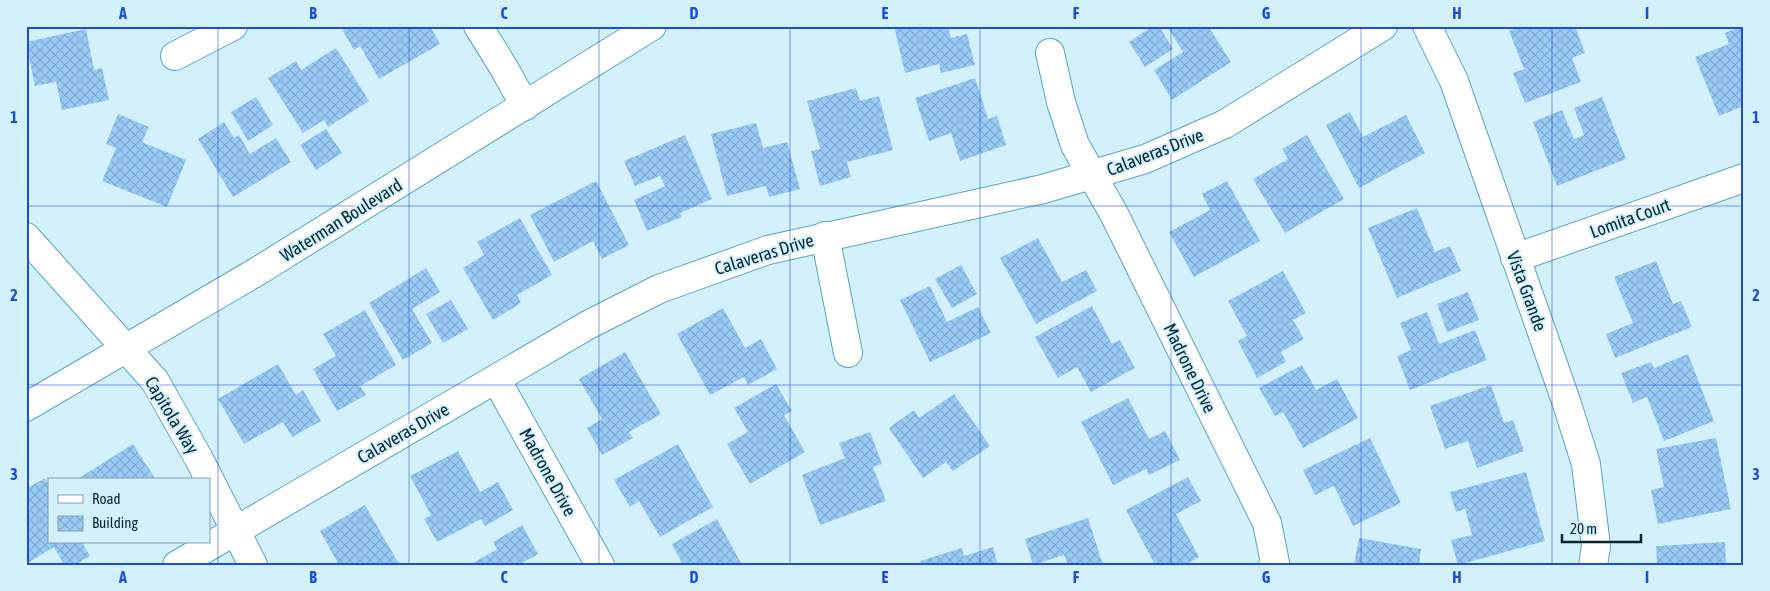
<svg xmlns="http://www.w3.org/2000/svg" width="1770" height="591" viewBox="0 0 1770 591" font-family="'Asap Condensed',sans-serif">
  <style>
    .building { fill: url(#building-cross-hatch) }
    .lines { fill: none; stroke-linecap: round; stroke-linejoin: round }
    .street-casing { stroke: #58a4c3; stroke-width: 30 }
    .secondary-casing { stroke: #58a4c3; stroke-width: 30 }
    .street { stroke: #fff; stroke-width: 28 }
    .secondary { stroke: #fff; stroke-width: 28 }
    .grid { fill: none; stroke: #1d4ed8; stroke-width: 1; stroke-opacity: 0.55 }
    .labels { text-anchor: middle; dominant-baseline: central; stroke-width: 4; stroke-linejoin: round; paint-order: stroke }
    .street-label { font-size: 18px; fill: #052733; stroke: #d3f0fd }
    .neatline { fill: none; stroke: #1d4ed8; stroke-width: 2 }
    .grid-label { font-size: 16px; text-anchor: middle; font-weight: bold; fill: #1d4ed8 }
  </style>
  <defs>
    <pattern id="building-cross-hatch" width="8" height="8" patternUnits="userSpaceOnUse" patternTransform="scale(1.25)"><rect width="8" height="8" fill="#9acaf6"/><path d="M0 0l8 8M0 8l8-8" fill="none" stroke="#83aed3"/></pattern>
  </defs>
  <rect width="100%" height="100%" fill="#d3f0fd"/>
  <!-- building -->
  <g class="building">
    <polygon points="340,26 430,26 440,44 379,79 360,46 354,50"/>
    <polygon points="894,26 948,26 951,38 967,34 975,65 941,73 939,64 905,73"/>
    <polygon points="1153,26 1159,26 1173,49 1145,67 1129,42"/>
    <polygon points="1167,26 1208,26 1231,62 1172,100 1154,70 1183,52"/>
    <polygon points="1522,26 1575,26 1585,53 1572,58 1581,82 1525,103 1513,73 1524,69 1509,31"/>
    <polygon points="1741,26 1744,29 1744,106 1719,116 1695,57 1729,44 1725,33"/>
    <polygon points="86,29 94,70 102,68 109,100 62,110 56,82 35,86 26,42"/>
    <polygon points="336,48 369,101 328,127 324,120 303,133 268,78 296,61 301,70"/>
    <polygon points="975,78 988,119 997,116 1006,145 960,161 951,133 929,141 915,98"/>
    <polygon points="856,88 860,101 879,96 893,150 847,162 851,177 820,186 811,151 820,149 807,101"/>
    <polygon points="256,97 273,125 248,141 231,112"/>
    <polygon points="1602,97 1626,159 1557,186 1533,122 1562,110 1574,139 1584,135 1574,108"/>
    <polygon points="1350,112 1363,137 1406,115 1425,153 1359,188 1326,125"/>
    <polygon points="118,114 149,127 142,142 186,160 167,207 102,181 116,148 106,144"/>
    <polygon points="224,122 234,138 239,135 250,154 276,138 291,162 233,197 198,139"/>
    <polygon points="756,123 763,148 787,142 800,189 769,197 766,186 727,196 711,134"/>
    <polygon points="326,129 342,153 316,170 300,145"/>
    <polygon points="685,135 712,199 680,213 682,217 647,231 634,200 665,186 660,176 635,186 624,161"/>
    <polygon points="1307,135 1344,199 1285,233 1253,179 1288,159 1282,149"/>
    <polygon points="596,181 629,245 602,259 593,241 554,262 530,215"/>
    <polygon points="1227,181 1260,241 1194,277 1169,232 1210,210 1202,194"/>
    <polygon points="1417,208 1435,252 1450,246 1461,271 1397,298 1368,228"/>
    <polygon points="520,218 552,275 517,295 521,303 493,320 463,268 484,255 477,242"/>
    <polygon points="1038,238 1062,282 1086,270 1097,291 1036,324 1000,258"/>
    <polygon points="1656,261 1673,304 1681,301 1692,327 1615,358 1606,334 1633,323 1614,277"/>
    <polygon points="961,265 977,294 952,308 935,279"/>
    <polygon points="426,268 440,292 412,309 432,343 403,360 369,303"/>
    <polygon points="1283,271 1306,313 1293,320 1304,339 1281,352 1286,362 1257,378 1238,341 1247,336 1228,301"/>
    <polygon points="930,286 947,322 978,307 991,333 930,362 900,300"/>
    <polygon points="1468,292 1479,320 1447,332 1437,304"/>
    <polygon points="451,300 468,329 443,343 426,314"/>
    <polygon points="1092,306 1112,344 1120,340 1135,368 1091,392 1077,367 1058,378 1035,337"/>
    <polygon points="723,308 745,348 761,339 777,369 748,385 744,377 710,395 677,334"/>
    <polygon points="365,310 396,365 360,386 366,395 337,411 313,369 336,356 323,334"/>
    <polygon points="1427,312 1439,344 1475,330 1487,360 1410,390 1397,356 1411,350 1400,323"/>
    <polygon points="625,352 661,414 629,432 633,438 602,455 587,428 602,419 579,379"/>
    <polygon points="1688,354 1714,421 1664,441 1647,397 1633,403 1621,373 1651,362 1654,368"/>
    <polygon points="278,364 296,395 303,390 321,421 292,437 283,422 244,444 218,399"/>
    <polygon points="1302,365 1316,390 1337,379 1358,418 1303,448 1283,412 1275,416 1259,388"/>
    <polygon points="776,384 792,411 784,415 805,452 750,484 727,444 748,432 734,408"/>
    <polygon points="1491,385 1504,423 1513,420 1524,451 1477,468 1468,441 1445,449 1430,406"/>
    <polygon points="954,394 990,446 953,471 946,462 923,478 889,428 914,410 919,418"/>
    <polygon points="1128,398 1149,439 1165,431 1180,460 1149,475 1146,469 1113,485 1081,422"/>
    <polygon points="870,432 882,464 873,467 886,501 820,525 802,475 845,458 839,443"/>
    <polygon points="1370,438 1401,503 1353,526 1334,486 1315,495 1303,470"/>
    <polygon points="1716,438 1731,509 1658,524 1651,490 1664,487 1656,449"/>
    <polygon points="133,444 156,480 76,480"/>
    <polygon points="678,444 713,507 660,537 639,501 630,507 614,480"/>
    <polygon points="458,451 480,492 498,482 513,510 485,526 481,519 437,542 424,519 431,515 410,476"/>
    <polygon points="1526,472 1545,541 1458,565 1451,540 1472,535 1465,509 1456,512 1450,492"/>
    <polygon points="1188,477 1201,501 1176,514 1199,557 1185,565 1155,565 1126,510"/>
    <polygon points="45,478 49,485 49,542 82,542 90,556 75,565 64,565 54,547 26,564 26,511 30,509 26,504 26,489"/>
    <polygon points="365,505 399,564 397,565 339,565 320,531"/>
    <polygon points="1088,518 1103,565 1068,565 1064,555 1033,565 1025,539"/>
    <polygon points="717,519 742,565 683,565 672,544"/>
    <polygon points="522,525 538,554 522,563 523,565 470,565 497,549 493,542"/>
    <polygon points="1359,538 1421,549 1419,565 1354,565"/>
    <polygon points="1725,542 1726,565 1657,565 1656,546"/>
    <polygon points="993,547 998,565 922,565 920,561 962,548 964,556"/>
  </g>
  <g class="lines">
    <!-- street casing -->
    <g class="street-casing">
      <g id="street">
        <polyline points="478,26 504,68 525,106"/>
        <polyline points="1427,26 1454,81 1566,401 1586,464 1596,546 1593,565"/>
        <polyline points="1050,53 1061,102 1075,145 1114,214 1267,523 1275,563 1273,565"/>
        <polyline points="175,56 233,26"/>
        <polyline points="825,236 848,353"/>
        <polyline points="26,237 155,381 199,459 253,565"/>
        <polyline points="1515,258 1744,178"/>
        <polyline points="496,379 600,565"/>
        <polyline points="177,565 588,325 659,289 768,250 1043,189 1145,159 1225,124 1383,26"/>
      </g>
    </g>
    <!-- secondary casing -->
    <g class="secondary-casing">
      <polyline id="secondary" points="26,407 258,271 652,26"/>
    </g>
    <!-- street -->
    <use href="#street" class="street"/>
    <!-- secondary -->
    <use href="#secondary" class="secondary"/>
  </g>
  <!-- grid -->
  <path class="grid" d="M218,26V565M409,26V565M599,26V565M790,26V565M980,26V565M1171,26V565M1361,26V565M1552,26V565M26,206H1744M26,385H1744"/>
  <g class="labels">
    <!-- street labels -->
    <g class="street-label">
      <text transform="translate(1155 152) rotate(-21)">Calaveras Drive</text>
      <text transform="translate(1630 218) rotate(-20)">Lomita Court</text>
      <text transform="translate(341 220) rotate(-32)">Waterman Boulevard</text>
      <text transform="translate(764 254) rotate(-17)">Calaveras Drive</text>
      <text transform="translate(1527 291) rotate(70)">Vista Grande</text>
      <text transform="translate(1190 368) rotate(64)">Madrone Drive</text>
      <text transform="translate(172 415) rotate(59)">Capitola Way</text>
      <text transform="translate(403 433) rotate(-30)">Calaveras Drive</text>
      <text transform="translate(548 472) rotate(61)">Madrone Drive</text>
    </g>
  </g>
  <!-- border -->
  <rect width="1770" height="591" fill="none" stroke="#d3f0fd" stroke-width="55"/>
  <!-- legend -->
  <rect x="48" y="478" width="162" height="65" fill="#d3f0fd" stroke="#81a0ac"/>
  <rect x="58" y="495" width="25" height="8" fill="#ffffff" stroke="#81a0ac"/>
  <text x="92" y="504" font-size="15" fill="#052733">Road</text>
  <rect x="58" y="516" width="25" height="15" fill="url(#building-cross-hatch)" stroke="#81a0ac"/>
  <text x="92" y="528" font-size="15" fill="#052733">Building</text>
  <!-- scale -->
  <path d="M1562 534v8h79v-8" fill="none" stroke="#052733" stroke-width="2.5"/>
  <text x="1570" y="534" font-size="15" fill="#052733" stroke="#d3f0fd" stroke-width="4" paint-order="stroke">20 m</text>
  <rect x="28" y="28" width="1714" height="536" class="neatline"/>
  <g class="grid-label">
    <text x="123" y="19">A</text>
    <text x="313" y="19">B</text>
    <text x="504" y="19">C</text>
    <text x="694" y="19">D</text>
    <text x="885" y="19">E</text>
    <text x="1076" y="19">F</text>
    <text x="1266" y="19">G</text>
    <text x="1457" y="19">H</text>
    <text x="1647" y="19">I</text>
    <text x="14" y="123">1</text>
    <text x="1756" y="123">1</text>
    <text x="14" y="301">2</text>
    <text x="1756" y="301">2</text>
    <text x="14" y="480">3</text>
    <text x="1756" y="480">3</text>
    <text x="123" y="583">A</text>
    <text x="313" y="583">B</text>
    <text x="504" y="583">C</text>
    <text x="694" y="583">D</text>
    <text x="885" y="583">E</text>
    <text x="1076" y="583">F</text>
    <text x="1266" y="583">G</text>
    <text x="1457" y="583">H</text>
    <text x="1647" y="583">I</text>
  </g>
</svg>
